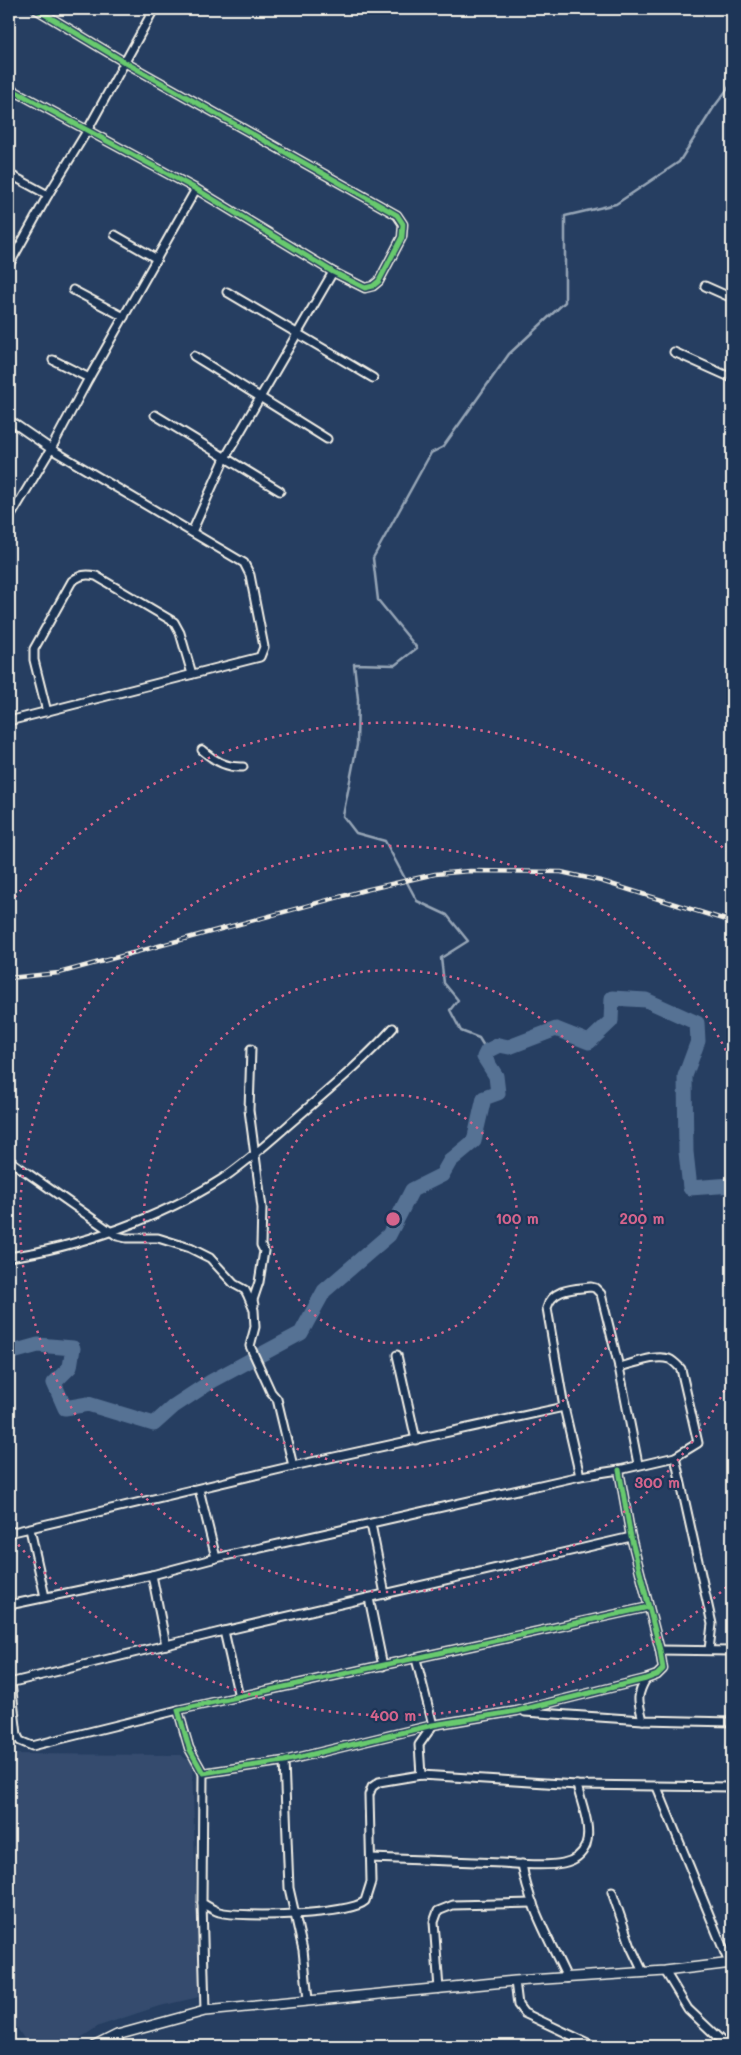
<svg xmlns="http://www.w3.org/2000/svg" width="741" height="2055" viewBox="0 0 741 2055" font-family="Mali,sans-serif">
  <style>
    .built { fill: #354b6e }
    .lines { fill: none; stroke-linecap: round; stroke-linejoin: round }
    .stream { stroke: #96a5b6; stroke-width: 2.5 }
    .river { stroke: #577294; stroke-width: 15 }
    .minor-casing { stroke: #f4f1e8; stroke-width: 11 }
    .tertiary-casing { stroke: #f4f1e8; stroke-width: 12 }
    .minor { stroke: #1d3557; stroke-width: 7 }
    .tertiary { stroke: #1d3557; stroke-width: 9 }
    .rail-casing { stroke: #f4f1e8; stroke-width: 4.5 }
    .rail { stroke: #1d3557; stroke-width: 2.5; stroke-dasharray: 8; stroke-linecap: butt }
    .cycleway-casing { stroke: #1d3557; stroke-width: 8 }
    .cycleway { stroke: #67ca6e; stroke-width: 5 }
    .ring { fill: none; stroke: #d4648c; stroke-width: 2.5; stroke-dasharray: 2.5 5 }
    .centre { fill: #d4648c; stroke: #1d3557; stroke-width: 2.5 }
    .ring-label { font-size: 15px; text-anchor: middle; font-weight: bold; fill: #d4648c; stroke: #1d3557; stroke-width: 4.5; stroke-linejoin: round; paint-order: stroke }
  </style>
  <rect width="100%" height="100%" fill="#263e61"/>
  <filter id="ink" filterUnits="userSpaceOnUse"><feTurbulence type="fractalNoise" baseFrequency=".02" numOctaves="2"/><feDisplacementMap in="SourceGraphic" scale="10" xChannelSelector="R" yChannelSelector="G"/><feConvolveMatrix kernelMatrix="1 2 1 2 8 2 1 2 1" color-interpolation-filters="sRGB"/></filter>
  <g filter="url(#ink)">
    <!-- built -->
    <polygon class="built" points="9,1754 180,1755 192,1763 199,1997 156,2007 99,2026 68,2046 29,2046 9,2016"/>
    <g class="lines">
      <!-- stream -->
      <polyline class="stream" points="487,1051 479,1038 461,1031 450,1010 458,1000 444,983 441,958 468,941 447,915 417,901 385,841 356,833 343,816 357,745 358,699 354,664 395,665 417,648 378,600 373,558 431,453 443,447 509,354 565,302 565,216 616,204 679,162 714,107 732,83"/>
      <!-- river -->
      <polyline class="river" points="9,1353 38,1345 73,1348 70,1367 54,1383 65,1408 88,1404 154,1424 174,1406 212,1381 301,1333 324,1291 389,1235 412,1190 442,1175 450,1161 474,1141 484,1098 498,1093 496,1076 484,1057 487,1051 499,1045 509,1047 556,1029 589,1042 611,1021 612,998 646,1000 697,1023 698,1041 685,1076 686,1152 690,1188 732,1185"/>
      <!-- minor casing -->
      <g class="minor-casing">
        <g id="minor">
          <polyline points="9,88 196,189 333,272 365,288 373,286 379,281 402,237 403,224 397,215 126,63 36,9"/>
          <polyline points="9,174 48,195 87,131 154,9"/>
          <polyline points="115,235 157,259"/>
          <polyline points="9,265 48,195"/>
          <polyline points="705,286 732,298"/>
          <polyline points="73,290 124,317"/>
          <polyline points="227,292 373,378"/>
          <polyline points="674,352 732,378"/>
          <polyline points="194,356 327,439"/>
          <polyline points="53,360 89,378"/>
          <polyline points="155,415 280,491"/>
          <polyline points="9,420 51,449 244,563 250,575 264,647 260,657 9,721"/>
          <polyline points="9,519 51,449 89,378 196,189"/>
          <polyline points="192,532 225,458 333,272"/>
          <path d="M47,712L34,660V649L72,581C81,575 85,574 96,576L174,622L180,633L192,674"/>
          <path d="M202,750C213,760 228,768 243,767"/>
          <polyline points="251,1049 249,1110 262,1208 261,1245 264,1251 259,1282 253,1300 254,1305"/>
          <polyline points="9,1160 117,1236 126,1238 158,1238 190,1248 210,1258 234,1284 245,1290 248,1296 254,1310 255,1327 250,1346 271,1392 277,1399 293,1466"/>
          <path d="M9,1257C79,1247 162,1217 222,1179C253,1158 281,1131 310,1106C339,1081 367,1057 393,1028"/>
          <polyline points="397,1355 416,1440"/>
          <polyline points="564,1407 580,1476"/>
          <polyline points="675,1457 712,1624 709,1650"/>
          <polyline points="619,1470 631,1537 660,1650 663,1669 657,1675 646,1679 517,1711 433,1725 284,1761 203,1773 189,1748 178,1710 649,1607"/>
          <polyline points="199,1489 216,1558"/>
          <polyline points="371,1524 385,1594"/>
          <polyline points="30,1529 45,1597"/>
          <path d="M9,1533L293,1466L564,1407L547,1308C552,1288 575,1289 591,1287L595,1288L601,1294L619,1367L638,1464"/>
          <polyline points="152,1575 166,1645"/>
          <polyline points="369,1598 383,1666"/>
          <path d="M9,1605L152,1575L216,1558L580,1476L619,1470L675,1457L698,1443L681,1369C678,1366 674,1361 669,1359C655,1354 633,1364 619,1367"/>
          <polyline points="224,1631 239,1697"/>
          <polyline points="660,1650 732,1651"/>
          <polyline points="416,1659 433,1725"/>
          <polyline points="9,1683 224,1631 631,1537"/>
          <polyline points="11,1683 17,1735 20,1741 32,1746 178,1710"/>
          <polyline points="525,1712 643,1720 732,1722"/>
          <path d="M643,1720C638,1701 636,1696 646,1679"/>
          <polyline points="284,1761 289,1888 303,1950 308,2000"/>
          <path d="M203,1773L202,1903C207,1906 213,1910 219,1912C242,1918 350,1915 365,1901L371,1882L369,1795L372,1787L379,1782L421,1775L577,1785L732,1787"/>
          <polyline points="421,1775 419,1745 433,1725"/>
          <polyline points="657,1787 729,1963"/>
          <path d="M371,1858C414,1860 458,1861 501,1863C519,1864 545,1867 563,1863C573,1861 582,1855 586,1845C592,1827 581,1803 577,1785"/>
          <path d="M522,1864C528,1904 550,1941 567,1978"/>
          <polyline points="612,1892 631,1947 643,1972"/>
          <polyline points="202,1903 205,2011"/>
          <polyline points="665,1971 688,2009 727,2046"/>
          <polyline points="515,1981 518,2005 524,2013 594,2046"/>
          <polyline points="439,1989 434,1922 438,1911 453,1905 533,1903"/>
          <polyline points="117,2035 120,2046"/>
        </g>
      </g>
      <!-- tertiary casing -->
      <g class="tertiary-casing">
        <polyline id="tertiary" points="95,2046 117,2035 205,2011 515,1981 665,1971 732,1963"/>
      </g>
      <!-- minor -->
      <use href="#minor" class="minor"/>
      <!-- tertiary -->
      <use href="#tertiary" class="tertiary"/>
      <!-- rail casing -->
      <g class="rail-casing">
        <polyline id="rail" points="9,978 59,973 365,890 435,874 470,871 561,872 601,881 732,922"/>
      </g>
      <!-- rail -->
      <use href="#rail" class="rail"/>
      <!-- cycleway casing -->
      <g class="cycleway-casing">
        <g id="cycleway">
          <polyline points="9,88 196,189 333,272 365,288 373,286 379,281 402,237 403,224 397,215 126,63 36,9"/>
          <polyline points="619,1470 631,1537 660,1650 663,1669 657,1675 646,1679 517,1711 433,1725 284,1761 203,1773 189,1748 178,1710 649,1607"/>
        </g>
      </g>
      <!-- cycleway -->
      <use href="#cycleway" class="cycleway"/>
    </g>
  </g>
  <!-- distance rings -->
  <g class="ring">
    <circle cx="393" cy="1219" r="124"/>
    <circle cx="393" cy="1219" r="249"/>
    <path d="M731 1377A373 373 0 1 1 731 1061"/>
    <path d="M732 1582A497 497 0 0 1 10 1535M10 903A497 497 0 0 1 732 856"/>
  </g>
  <circle cx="393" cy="1219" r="8" class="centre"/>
  <g class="ring-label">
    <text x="517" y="1224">100 m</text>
    <text x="642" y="1224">200 m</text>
    <text x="657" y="1488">300 m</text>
    <text x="393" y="1721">400 m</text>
  </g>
  <!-- margin -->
  <rect width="741" height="2055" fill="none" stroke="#1d3557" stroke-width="30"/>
  <rect x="15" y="15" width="711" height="2025" fill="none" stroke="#f4f1e8" stroke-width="2" filter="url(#ink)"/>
</svg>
